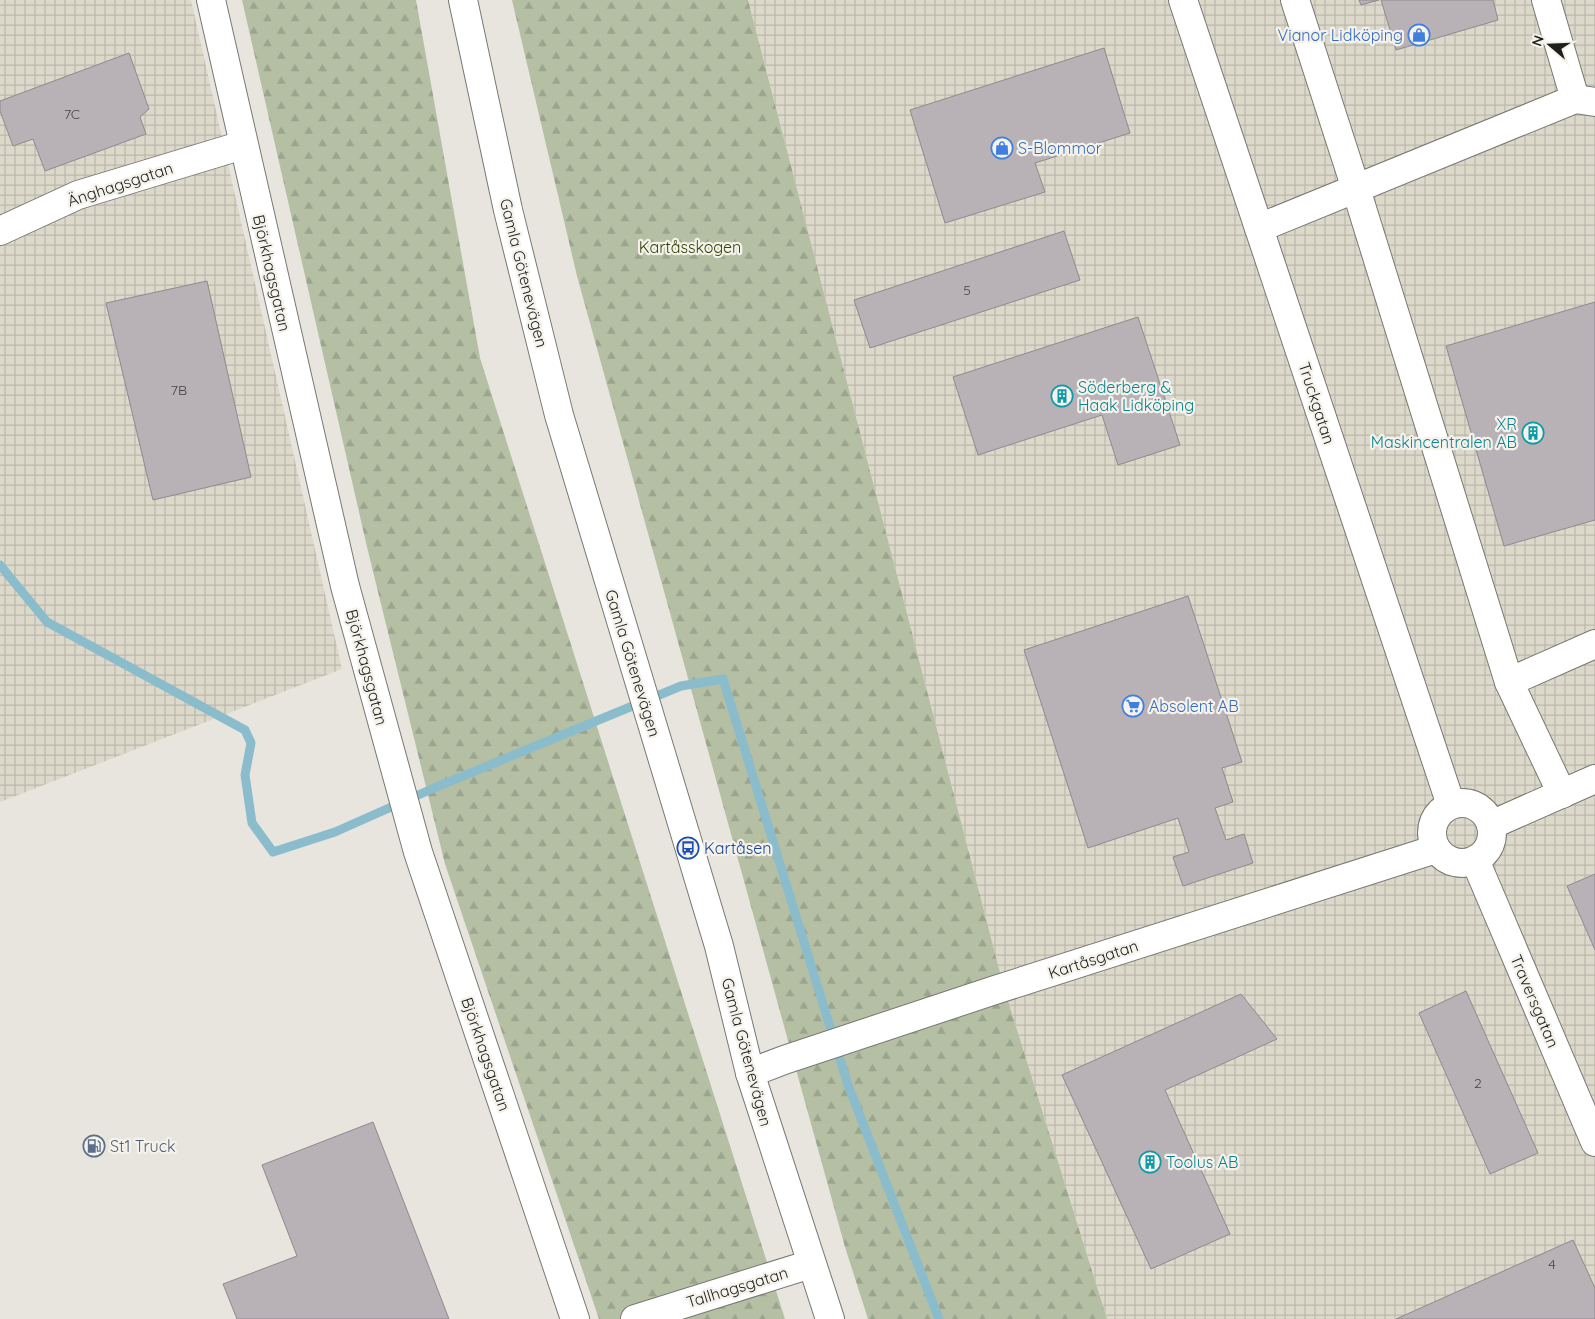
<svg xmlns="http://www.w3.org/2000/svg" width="1595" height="1319" viewBox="0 0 1595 1319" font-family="Quicksand,sans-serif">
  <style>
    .industrial { fill: url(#industrial-grid) }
    .forest { fill: url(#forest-firs) }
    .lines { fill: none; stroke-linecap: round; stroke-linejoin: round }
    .stream { stroke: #8abccc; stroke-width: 9 }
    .building { fill: #b8b2b7; stroke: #8f8a8e }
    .minor-casing { stroke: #7a7872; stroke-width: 30 }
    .minor { stroke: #fff; stroke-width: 28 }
    .labels { text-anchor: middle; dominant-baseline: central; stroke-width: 4.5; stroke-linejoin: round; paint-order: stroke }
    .number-label { font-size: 14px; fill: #454443 }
    .shop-label { font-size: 16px; fill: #366cbe; stroke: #f4f2eb; text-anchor: start }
    .street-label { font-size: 16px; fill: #1f1f1c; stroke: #f4f2eb }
    .park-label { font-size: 16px; fill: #344605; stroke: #f4f2eb }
    .culture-label { font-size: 16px; fill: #0d838f; stroke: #f4f2eb; text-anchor: start }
    .transit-label { font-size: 16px; fill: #164399; stroke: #f4f2eb; text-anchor: start }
    .service-label { font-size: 16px; fill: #4e5e75; stroke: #f4f2eb; text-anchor: start }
  </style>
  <defs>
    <pattern id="industrial-grid" width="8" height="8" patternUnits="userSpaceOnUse" patternTransform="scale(1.25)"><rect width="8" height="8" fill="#dcd8ca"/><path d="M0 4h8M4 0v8" fill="none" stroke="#bcb9ad"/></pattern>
    <pattern id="forest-firs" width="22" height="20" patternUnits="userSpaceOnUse" patternTransform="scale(1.25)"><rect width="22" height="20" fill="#b5bfa4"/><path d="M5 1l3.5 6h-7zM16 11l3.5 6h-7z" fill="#9ba48d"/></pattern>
  </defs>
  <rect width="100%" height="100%" fill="#e7e5de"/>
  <!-- industrial -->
  <g class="industrial">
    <polygon points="0,0 191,0 342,669 0,802"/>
    <polygon points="748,0 1595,0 1595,1319 1107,1319 1004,988"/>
  </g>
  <!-- forest -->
  <g class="forest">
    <polygon points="242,0 416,0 480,358 785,1319 599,1319 445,864 367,547"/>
    <polygon points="512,0 748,0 1004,988 1107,1319 868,1319 845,1247 577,276"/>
  </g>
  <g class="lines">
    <!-- stream -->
    <polyline class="stream" points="0,565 47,622 245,730 251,743 245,775 252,823 273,852 335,832 434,788 681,686 723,679 848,1085 939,1319"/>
  </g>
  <!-- building -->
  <g class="building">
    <polygon points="1359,0 1379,0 1361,5"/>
    <polygon points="1381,0 1493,0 1498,20 1396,50"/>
    <polygon points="1104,48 1130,133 1035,163 1045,192 945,223 910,110"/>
    <polygon points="129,53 149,109 140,117 146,134 45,171 33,139 13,146 0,111 0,101"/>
    <polygon points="1064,231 1080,280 870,348 854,300"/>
    <polygon points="207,281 251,477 153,500 106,303"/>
    <polygon points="1595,302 1595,520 1504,546 1446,346"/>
    <polygon points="1138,317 1180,445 1118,465 1102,415 978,455 953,377"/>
    <polygon points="1188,596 1242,762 1222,768 1233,802 1215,808 1226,840 1244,834 1253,863 1183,886 1173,857 1189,852 1178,818 1088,848 1024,650"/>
    <polygon points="1595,874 1595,950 1567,886"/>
    <polygon points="1466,991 1538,1153 1490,1174 1419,1013"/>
    <polygon points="1241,994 1277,1039 1165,1090 1230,1234 1151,1269 1062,1075"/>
    <polygon points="373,1122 449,1319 237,1319 223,1284 297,1256 262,1165"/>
    <polygon points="1573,1240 1595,1288 1595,1319 1396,1319"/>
  </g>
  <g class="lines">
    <!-- minor casing -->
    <g class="minor-casing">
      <g id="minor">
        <polyline points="211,0 345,586 418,852 575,1319"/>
        <polyline points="463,0 508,210 559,415 719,946 750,1073 830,1319"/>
        <polyline points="1183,0 1451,805"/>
        <polyline points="1295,0 1356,189 1509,682"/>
        <polyline points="1546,0 1575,99"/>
        <polyline points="1259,228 1575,99 1595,102"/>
        <polyline points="0,231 78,195 243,145"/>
        <polyline points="1562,794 1509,682 1595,644"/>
        <circle cx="1462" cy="833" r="30"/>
        <polyline points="1491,825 1595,779"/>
        <polyline points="1475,860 1595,1142"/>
        <polyline points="750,1073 784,1060 995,990 1436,849"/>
        <polyline points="635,1319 811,1264"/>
      </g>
    </g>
    <!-- minor -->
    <use href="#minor" class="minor"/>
  </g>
  <!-- icons -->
  <defs>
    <g id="shop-ring" transform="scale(1.125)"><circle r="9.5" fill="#f4f2eb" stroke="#3f7fe0" stroke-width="1.5"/><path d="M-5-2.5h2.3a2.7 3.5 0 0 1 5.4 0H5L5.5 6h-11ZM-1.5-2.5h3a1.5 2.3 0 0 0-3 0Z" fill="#3f7fe0"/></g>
    <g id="building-ring" transform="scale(1.125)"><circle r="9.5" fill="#f4f2eb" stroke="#0f9aa8" stroke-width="1.5"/><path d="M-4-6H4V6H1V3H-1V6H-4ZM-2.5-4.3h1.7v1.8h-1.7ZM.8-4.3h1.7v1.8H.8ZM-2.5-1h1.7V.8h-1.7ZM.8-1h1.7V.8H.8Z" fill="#0f9aa8"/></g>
    <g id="supermarket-ring" transform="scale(1.125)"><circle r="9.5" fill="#f4f2eb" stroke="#3f7fe0" stroke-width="1.5"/><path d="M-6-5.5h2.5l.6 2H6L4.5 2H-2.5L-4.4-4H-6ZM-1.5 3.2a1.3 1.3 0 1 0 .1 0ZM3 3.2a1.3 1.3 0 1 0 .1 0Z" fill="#3f7fe0"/></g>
    <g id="bus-ring" transform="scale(1.125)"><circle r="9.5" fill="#f4f2eb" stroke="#1a4fb4" stroke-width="1.5"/><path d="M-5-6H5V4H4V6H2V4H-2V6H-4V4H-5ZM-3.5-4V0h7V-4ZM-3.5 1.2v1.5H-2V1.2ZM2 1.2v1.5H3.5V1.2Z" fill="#1a4fb4"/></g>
    <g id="fuel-ring" transform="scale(1.125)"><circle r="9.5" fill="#f4f2eb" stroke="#5c6f8a" stroke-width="1.5"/><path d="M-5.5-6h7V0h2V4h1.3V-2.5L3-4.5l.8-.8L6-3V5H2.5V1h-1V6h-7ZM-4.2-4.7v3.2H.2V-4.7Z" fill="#5c6f8a"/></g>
  </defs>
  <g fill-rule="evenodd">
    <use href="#shop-ring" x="1419" y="35"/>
    <use href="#shop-ring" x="1002" y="148"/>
    <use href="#building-ring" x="1062" y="396"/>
    <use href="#building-ring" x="1533" y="433"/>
    <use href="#supermarket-ring" x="1133" y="706"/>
    <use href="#bus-ring" x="688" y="848"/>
    <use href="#fuel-ring" x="94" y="1146"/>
    <use href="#building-ring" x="1150" y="1162"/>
  </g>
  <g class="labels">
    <!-- number labels -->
    <g class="number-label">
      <text x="72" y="114">7C</text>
      <text x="967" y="290">5</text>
      <text x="179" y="390">7B</text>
      <text x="1478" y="1083">2</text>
      <text x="1552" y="1264">4</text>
    </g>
    <!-- shop labels -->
    <g class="shop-label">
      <text x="1403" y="35" text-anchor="end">Vianor Lidköping</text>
      <text x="1018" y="148">S-Blommor</text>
      <text x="1149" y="706">Absolent AB</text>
    </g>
    <!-- street labels -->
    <g class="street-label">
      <text transform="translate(120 184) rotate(-18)">Änghagsgatan</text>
      <text transform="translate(272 273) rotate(77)">Björkhagsgatan</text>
      <text transform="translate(524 273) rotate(76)">Gamla Götenevägen</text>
      <text transform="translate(1317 403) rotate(72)">Truckgatan</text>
      <text transform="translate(633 663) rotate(73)">Gamla Götenevägen</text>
      <text transform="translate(367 667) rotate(75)">Björkhagsgatan</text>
      <text transform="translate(1093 959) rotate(-18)">Kartåsgatan</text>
      <text transform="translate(1535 1001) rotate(67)">Traversgatan</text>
      <text transform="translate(747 1052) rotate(75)">Gamla Götenevägen</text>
      <text transform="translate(486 1054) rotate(71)">Björkhagsgatan</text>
      <text transform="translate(737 1287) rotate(-17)">Tallhagsgatan</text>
    </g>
    <!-- park labels -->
    <g class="park-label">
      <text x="690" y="247">Kartåsskogen</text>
    </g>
    <!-- culture labels -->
    <g class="culture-label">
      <text x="1078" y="387">Söderberg &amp;<tspan x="1078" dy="18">Haak Lidköping</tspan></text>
      <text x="1517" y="424" text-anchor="end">XR<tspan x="1517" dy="18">Maskincentralen AB</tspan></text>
      <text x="1166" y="1162">Toolus AB</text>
    </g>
    <!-- transit labels -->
    <g class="transit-label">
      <text x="704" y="848">Kartåsen</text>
    </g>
    <!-- service labels -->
    <g class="service-label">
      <text x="110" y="1146">St1 Truck</text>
    </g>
  </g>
  <!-- north arrow -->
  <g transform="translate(1550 45) rotate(289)" stroke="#f4f2eb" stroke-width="4" paint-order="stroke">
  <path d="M0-4L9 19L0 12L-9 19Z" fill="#1f1f1c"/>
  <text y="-8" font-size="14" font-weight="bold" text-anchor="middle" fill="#1f1f1c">N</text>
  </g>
</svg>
